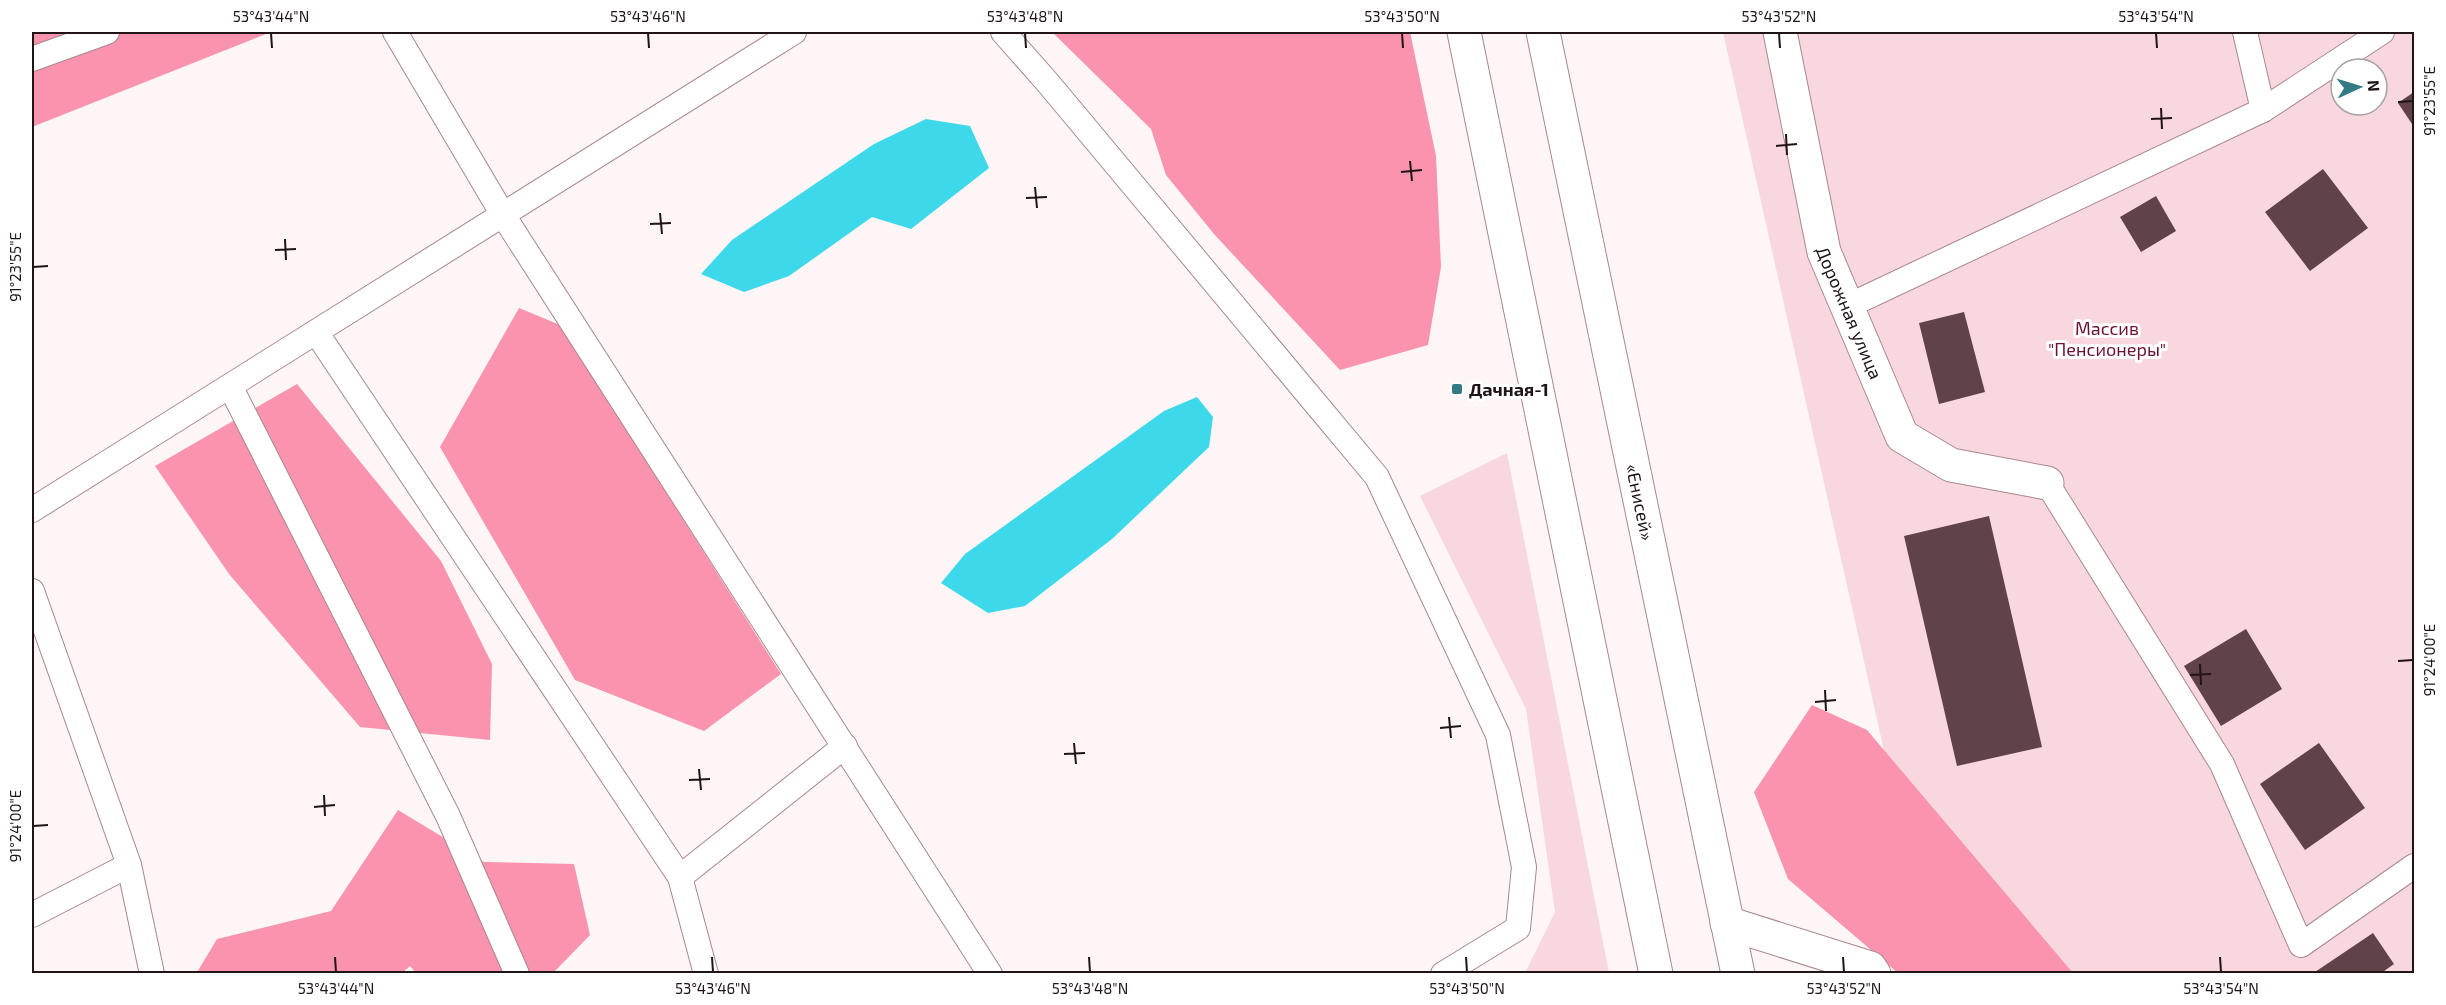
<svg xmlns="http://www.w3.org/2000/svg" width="2446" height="1005" viewBox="0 0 2446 1005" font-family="'Exo 2',sans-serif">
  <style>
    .green { fill: #f8d7de; fill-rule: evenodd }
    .forest { fill: #fa93ad }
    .water { fill: #3dd8ea }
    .building { fill: #604249 }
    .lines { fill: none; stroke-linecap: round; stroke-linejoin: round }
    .lane-casing { stroke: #a9878e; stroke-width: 26 }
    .street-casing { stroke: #a9878e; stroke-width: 35 }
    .highway-casing { stroke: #a9878e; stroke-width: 35 }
    .lane { stroke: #fff; stroke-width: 24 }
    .street { stroke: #fff; stroke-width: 33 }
    .highway { stroke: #fff; stroke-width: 33 }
    .ticks { fill: none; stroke: #201416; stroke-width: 2 }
    .poi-dot { fill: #337b84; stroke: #fff; stroke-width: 2 }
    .labels { text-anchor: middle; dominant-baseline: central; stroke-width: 6; stroke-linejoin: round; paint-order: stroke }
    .street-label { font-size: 18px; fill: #201416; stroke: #fff }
    .park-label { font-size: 18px; fill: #6b1133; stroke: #fff }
    .poi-label { font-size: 18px; font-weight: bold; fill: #201416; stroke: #fff; text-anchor: start }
    .neatline { fill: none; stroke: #201416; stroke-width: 2 }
    .ticks-label { font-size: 15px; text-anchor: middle; fill: #201416 }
  </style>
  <rect width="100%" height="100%" fill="#fdf5f6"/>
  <!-- green -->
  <g class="green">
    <path d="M1723,32H2414V973H2071L1885,755ZM2341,69H2377V105H2341Z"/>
    <polygon points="1507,453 1609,973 1525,973 1555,912 1526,709 1420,496"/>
  </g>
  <!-- forest -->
  <g class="forest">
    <polygon points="32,32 271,32 32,127"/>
    <polygon points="1052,32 1410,32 1436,156 1441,267 1428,345 1340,370 1214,234 1166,175 1151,129"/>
    <polygon points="519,308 560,325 781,674 704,731 575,680 440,447"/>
    <polygon points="297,384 441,561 492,664 490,740 360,727 229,574 155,466"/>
    <polygon points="1812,705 1867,730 2073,973 1898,973 1788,879 1754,792"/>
    <polygon points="398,810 484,862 574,864 590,935 553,973 416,973 410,966 401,974 196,974 217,939 331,911"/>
  </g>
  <!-- water -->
  <g class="water">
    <polygon points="926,119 970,126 989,168 911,229 872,217 789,276 744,292 701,274 732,240 874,144"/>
    <polygon points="1197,397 1213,417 1209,447 1112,539 1025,606 988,613 941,583 965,554 1164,411"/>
  </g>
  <!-- building -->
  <g class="building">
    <polygon points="2414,92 2414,127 2398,103"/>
    <polygon points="2323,169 2368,228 2310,271 2265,212"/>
    <polygon points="2156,196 2176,231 2141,252 2120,217"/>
    <polygon points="1964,312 1985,392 1939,404 1919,323"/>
    <polygon points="1989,516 2042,747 1957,766 1904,536"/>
    <polygon points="2246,629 2282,689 2221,726 2184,666"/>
    <polygon points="2319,743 2365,808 2305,850 2260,784"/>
    <polygon points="2373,933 2394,964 2380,974 2312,974"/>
  </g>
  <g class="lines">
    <!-- lane casing -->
    <g class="lane-casing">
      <g id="lane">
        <polyline points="395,32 503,215 990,974"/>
        <polyline points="1003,32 1048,83 1377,477 1498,735 1524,867 1518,928 1443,974"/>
        <polyline points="2245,32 2263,110"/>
        <polyline points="32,59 107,32"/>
        <polyline points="1846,307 2263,110 2382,32"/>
        <polyline points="316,332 680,877 706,974"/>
        <polyline points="230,386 448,816 517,974"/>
        <polyline points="2047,483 2222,764 2301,945 2414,866"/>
        <polyline points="32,510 794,32"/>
        <polyline points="32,591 129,865 152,974"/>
        <polyline points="680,877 845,746"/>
        <polyline points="32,915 129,865"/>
      </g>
    </g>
    <!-- street casing -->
    <g class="street-casing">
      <g id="street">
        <path id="s1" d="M1780,32L1824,252L1902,436L1951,465L2047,483"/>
        <polyline points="1727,923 1870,968 1874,974"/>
      </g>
    </g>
    <!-- highway casing -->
    <g class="highway-casing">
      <g id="highway">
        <polyline points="1464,32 1656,974"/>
        <path id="s2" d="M1543,32L1738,974"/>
      </g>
    </g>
    <!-- lane -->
    <use href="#lane" class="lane"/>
    <!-- street -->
    <use href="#street" class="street"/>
    <!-- highway -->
    <use href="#highway" class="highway"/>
  </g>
  <!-- ticks -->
  <path class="ticks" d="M271,33L272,48M648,33L649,48M1025,33L1026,48M1402,33L1403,48M1779,33L1780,48M2156,33L2157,48M2398,102L2413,101M2161,108L2162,129M2151,119L2172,118M1786,134L1787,155M1776,146L1797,144M1410,161L1412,181M1401,172L1422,170M1035,187L1037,208M1026,198L1047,197M660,213L662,234M650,224L671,223M285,239L286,260M275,250L296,249M33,267L48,266M2398,661L2413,660M2200,664L2201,685M2190,675L2211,674M1825,690L1826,711M1815,702L1836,700M1449,717L1451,738M1440,728L1461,726M1074,743L1076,764M1064,754L1085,753M699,769L701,790M689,780L710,779M324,795L325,816M314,807L335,805M33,826L48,825M335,957L336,972M712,957L713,972M1089,957L1090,972M1466,957L1467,972M1843,957L1844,972M2220,957L2221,972"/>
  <!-- markers -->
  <rect class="poi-dot" x="1451" y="383" width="12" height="12" rx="3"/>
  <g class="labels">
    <!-- street labels -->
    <g class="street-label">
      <text stroke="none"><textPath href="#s1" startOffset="290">Дорожная улица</textPath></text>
      <text stroke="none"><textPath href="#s2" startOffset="480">«Енисей»</textPath></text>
    </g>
    <!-- park labels -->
    <g class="park-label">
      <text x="2107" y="328">Массив<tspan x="2107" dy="21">"Пенсионеры"</tspan></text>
    </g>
    <!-- poi labels -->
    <g class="poi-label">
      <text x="1469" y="389">Дачная-1</text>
    </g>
  </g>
  <!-- border -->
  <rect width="2446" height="1005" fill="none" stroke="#ffffff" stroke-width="66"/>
  <!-- north arrow -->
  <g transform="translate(2359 87) rotate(86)"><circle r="28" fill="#ffffff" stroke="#a6a1a2" stroke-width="1.5"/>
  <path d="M0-4.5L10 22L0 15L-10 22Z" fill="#337b84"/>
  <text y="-9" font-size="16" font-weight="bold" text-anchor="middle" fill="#201416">N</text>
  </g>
  <rect x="33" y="33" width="2380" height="939" class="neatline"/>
  <g class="ticks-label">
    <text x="271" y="22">53°43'44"N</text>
    <text x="648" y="22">53°43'46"N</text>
    <text x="1025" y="22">53°43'48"N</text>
    <text x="1402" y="22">53°43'50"N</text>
    <text x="1779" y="22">53°43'52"N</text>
    <text x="2156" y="22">53°43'54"N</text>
    <text transform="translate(2430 101) rotate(-90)" y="5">91°23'55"E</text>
    <text transform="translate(16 267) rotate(-90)" y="5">91°23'55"E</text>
    <text transform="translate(2430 660) rotate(-90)" y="5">91°24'00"E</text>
    <text transform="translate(16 826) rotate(-90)" y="5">91°24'00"E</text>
    <text x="336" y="994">53°43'44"N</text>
    <text x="713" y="994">53°43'46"N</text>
    <text x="1090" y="994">53°43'48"N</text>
    <text x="1467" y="994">53°43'50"N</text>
    <text x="1844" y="994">53°43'52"N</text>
    <text x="2221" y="994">53°43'54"N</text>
  </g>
</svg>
